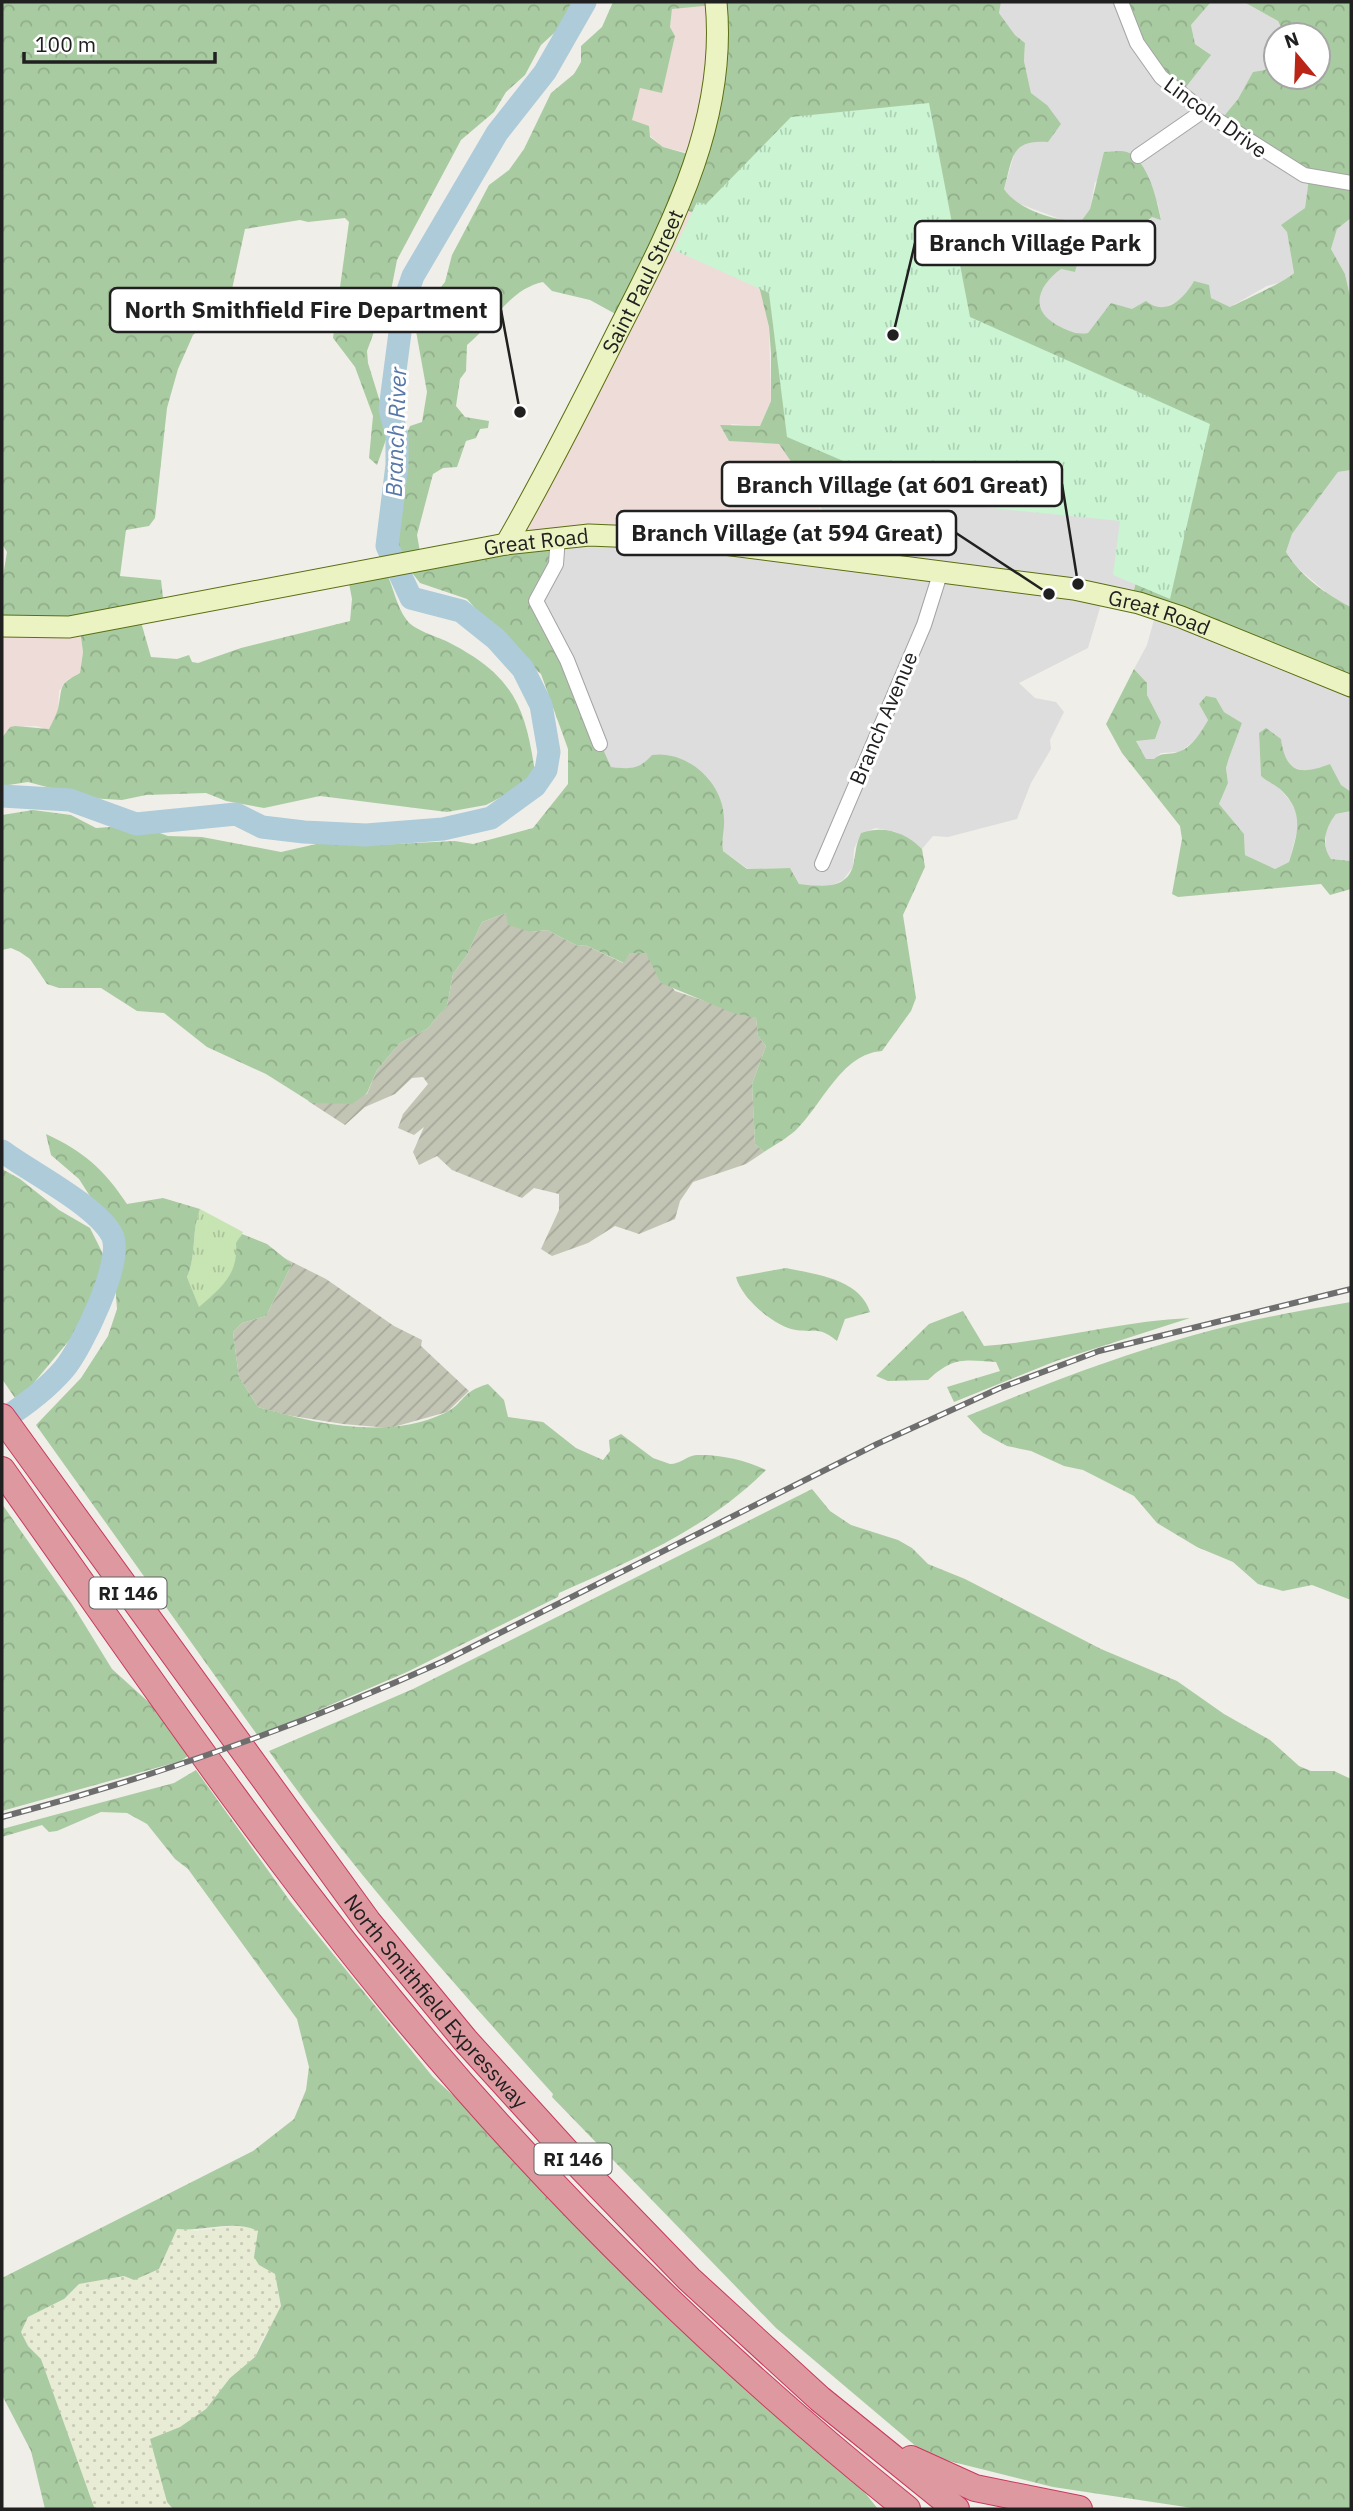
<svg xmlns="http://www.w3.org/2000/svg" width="1353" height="2511" viewBox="0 0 1353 2511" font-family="'IBM Plex Sans',sans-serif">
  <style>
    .residential { fill: #dedddd }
    .commercial { fill: #eedcd9 }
    .construction { fill: url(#construction-furrows) }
    .farmland { fill: url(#farmland-dots) }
    .grass { fill: url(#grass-tufts) }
    .forest { fill: url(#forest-crowns); fill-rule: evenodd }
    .park { fill: url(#park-tufts) }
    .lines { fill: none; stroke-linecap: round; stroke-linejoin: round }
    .river { stroke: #adcbd9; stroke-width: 23 }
    .minor-casing { stroke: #a4a4a4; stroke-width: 16 }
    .secondary-casing { stroke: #5b6e11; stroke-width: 23 }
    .motorway-casing { stroke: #c9395d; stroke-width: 28 }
    .minor { stroke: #fff; stroke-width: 14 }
    .secondary { stroke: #ecf3c2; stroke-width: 21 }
    .motorway { stroke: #de989f; stroke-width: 26 }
    .rail-casing { stroke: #6e6e6e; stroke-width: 6 }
    .rail { stroke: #fff; stroke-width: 3.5; stroke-dasharray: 10; stroke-linecap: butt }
    .labels { text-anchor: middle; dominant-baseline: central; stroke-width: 6; stroke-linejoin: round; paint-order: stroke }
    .shield { fill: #fff; stroke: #636363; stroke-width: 2 }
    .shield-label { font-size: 19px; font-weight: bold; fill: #202020 }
    .street-label { font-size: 21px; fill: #202020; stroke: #fff }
    .water-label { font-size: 23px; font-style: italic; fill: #5677a7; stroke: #fff }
    .leader { fill: none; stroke: #202020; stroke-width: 2.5 }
    .callout-dot { fill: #202020; stroke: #fff; stroke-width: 2.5 }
    .callout { fill: #fff; stroke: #202020; stroke-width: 2.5 }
    .callout-label { font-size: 23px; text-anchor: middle; font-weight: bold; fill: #202020 }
  </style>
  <defs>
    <pattern id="construction-furrows" width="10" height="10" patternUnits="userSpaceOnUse" patternTransform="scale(1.75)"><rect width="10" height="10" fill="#c2c4b4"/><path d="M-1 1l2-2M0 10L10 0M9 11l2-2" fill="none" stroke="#a6a89a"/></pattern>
    <pattern id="farmland-dots" width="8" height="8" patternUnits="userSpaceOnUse" patternTransform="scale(1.75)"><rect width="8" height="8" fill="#e8ecd5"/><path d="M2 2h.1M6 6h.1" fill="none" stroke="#c7cab7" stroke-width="1.8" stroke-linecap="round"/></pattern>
    <pattern id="grass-tufts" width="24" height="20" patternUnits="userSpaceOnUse" patternTransform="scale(1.75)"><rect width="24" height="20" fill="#c7e4b3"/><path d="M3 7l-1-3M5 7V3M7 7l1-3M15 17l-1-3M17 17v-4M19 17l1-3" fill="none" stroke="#abc39a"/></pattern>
    <pattern id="forest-crowns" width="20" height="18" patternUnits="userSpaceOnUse" patternTransform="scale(1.75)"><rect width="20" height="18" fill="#a9cba1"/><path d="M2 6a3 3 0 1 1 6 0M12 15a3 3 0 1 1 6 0" fill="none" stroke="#91ae8a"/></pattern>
    <pattern id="park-tufts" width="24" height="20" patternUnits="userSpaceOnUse" patternTransform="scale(1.75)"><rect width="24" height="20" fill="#caf4d2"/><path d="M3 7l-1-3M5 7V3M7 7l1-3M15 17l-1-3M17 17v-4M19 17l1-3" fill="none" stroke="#add1b4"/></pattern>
  </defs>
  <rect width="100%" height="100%" fill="#f0eee8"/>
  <!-- residential -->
  <g class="residential">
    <polygon points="1001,2 1120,2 1211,54 1195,44 1191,25 1211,2 1244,2 1278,21 1285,33 1276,35 1276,56 1265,70 1253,73 1238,99 1221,121 1309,178 1305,208 1287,232 1294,273 1288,280 1267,286 1230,307 1211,298 1185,297 1164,308 1132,309 1088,333 1076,335 1046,319 1038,307 1037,299 1049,278 1061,269 1075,272 1089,236 1095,231 1122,227 1134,230 1152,217 1161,219 1158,204 1138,159 1095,182 1090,209 1082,220 1068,222 1012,201 1004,189 1016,148 1028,140 1047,105 1031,93 1024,61 1025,43 1015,35 999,13"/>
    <polygon points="1351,218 1351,301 1345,274 1331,249 1337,229"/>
    <polygon points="860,469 1119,492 1138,575 1130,604 1102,601 1088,648 1019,683 1035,698 1056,702 1064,712 1050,740 1051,749 1031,783 1017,819 948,837 933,836 922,849 896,832 876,828 861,833 854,849 853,867 843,880 828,887 799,884 790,868 748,869 723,851 643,765 632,769 611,767 540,609 554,542 833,533 816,498 820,478 833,471"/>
    <polygon points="1351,470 1351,607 1333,598 1293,564 1286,552 1292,534 1338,472"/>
    <polygon points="1155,616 1351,688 1351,792 1341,786 1330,764 1308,772 1292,767 1283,758 1281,739 1259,733 1261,776 1278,787 1291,802 1300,820 1289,862 1275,869 1245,855 1244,834 1219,804 1228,783 1226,768 1229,758 1242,723 1224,712 1216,698 1199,704 1208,720 1199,737 1180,752 1161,753 1154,759 1146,759 1136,741 1161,722 1147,695 1147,683 1134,669 1147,645"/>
    <polygon points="1351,811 1351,861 1331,859 1326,852 1326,825 1336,814"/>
  </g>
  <!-- commercial -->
  <g class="commercial">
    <polygon points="714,5 716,11 692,154 663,147 632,120 631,114 640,88 662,92 675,36 670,27 672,8"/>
    <polygon points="677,206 695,214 756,274 769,327 771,401 760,426 731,424 742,441 779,444 803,476 833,533 828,562 679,543 518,543"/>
    <polygon points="2,627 80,630 83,652 80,673 67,680 59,691 58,709 49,730 36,726 10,727 2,738"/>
  </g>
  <!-- construction -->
  <g class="construction">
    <polygon points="506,913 531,932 547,930 578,946 585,945 623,963 630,953 646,953 675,991 756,1018 758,1036 766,1046 752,1084 755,1144 764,1152 746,1164 693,1182 680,1201 675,1219 639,1234 615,1226 588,1243 552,1256 541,1249 559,1210 559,1194 534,1188 522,1198 452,1170 437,1156 419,1165 413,1152 424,1127 414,1135 398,1128 403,1114 428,1084 423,1077 412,1078 395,1094 365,1107 345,1125 308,1101 367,1094 377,1070 400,1043 427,1029 447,1006 453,974 467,955 482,922"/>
    <polygon points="284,1258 326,1279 394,1326 422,1340 421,1346 469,1391 447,1412 390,1428 343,1424 286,1415 258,1407 239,1377 233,1332 242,1323 266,1316 292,1264"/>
  </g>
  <!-- farmland -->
  <polygon class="farmland" points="244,2224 258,2230 259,2265 275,2274 281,2306 278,2317 262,2339 255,2357 230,2378 206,2409 180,2427 151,2439 167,2502 173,2509 94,2507 41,2359 28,2346 20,2332 28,2317 64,2299 79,2284 124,2276 177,2228 198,2231"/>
  <!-- grass -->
  <path class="grass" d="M200,1209L243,1232C234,1245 241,1256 234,1270C228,1284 210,1297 199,1308L187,1277C197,1255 191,1231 200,1209Z"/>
  <!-- forest -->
  <g class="forest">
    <path d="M2,2H573L563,25L541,45L525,75L506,92L494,112L461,140L397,260L387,311L375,329L367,351L368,363L389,431L377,465L369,458L373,416L355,367L333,338L349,222L345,218L308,222L300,220L245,229L231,294L223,309L193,335L178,369L167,408L155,518L149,526L126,530L120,576L161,580L165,614L141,622L151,657L177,659L189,655L192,662L198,663L241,648L350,621L352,599L348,578L387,574C393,587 397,607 406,619C413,630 436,636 448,642C515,676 526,708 536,779L486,805L447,812L320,796L264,808L226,801L206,793L146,795L122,800L88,798L28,782L2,786V738L10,727L15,726L49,729C52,723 56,715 58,709C63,687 57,685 80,673L83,652L80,630L2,627V582L7,552L2,544Z"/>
    <path d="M613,2H1001L999,13L1015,35L1025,43L1024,61L1031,93L1047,105L1061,124L1048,142C1010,139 1013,158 1004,189C1018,210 1058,223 1082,220L1090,209L1104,152C1111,152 1120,150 1127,152C1148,160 1157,200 1161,220L1152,217L1135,230C1095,221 1086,237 1075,272L1061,269C1039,285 1028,309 1057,325C1069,331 1075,335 1088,333L1111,303L1132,309L1146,301C1165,317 1184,299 1194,281L1209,285L1211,298L1230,307C1241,302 1288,280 1294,273L1287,232L1281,225L1305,208L1309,178L1220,121L1238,99L1253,72L1265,70L1276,56V77H1318V35H1285L1278,21L1244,2H1351V218L1337,229L1331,249L1345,274L1351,301V470L1338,472L1292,534L1286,552C1300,576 1327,595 1351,607V688L1130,604L1138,575L1134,500L917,497L913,483C882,475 848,462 821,478L816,498L779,444L729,441L720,425L760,426L771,401V353L769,327L756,274L695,214L678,206L621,317L590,300L552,291L543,282C509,289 492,325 467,345L466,371L460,379L456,406L465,417L489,421L488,428L480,429L476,438L466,441L457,467L443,468L433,474L417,535L422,563L551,540L556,558L536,598L611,767C630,769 639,770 652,755C687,750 723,782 724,818C725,829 721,839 723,851L747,869L790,868L799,884C818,886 846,891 853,866C856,854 855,846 861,833C884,825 905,832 922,849L925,867L903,915L916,998L911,1011L882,1051C841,1054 823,1104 796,1130C787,1138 775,1145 764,1152L755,1144L752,1084L766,1046L758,1036L756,1018L733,1013L661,983L646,953H630L624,963L585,945L578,946L547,930L531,932L508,925L506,913L482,922L467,955L453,974L447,1006L427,1029L400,1043L377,1070L367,1093L352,1104L312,1103L266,1074L207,1047L164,1013L137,1011L101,988H59L47,984L30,959L20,952L11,948L2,950V815L33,810L71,815L96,828L138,825L168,836L202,837L281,852L334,840L375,845L455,841L473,844L533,828L568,784V749L541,674L517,655L467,599L420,583L406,565L392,529L391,515L398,476L397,456L410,426L422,422L427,392L414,320L445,282L452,255L489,185L509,170L524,149L551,93L574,74L581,62V46L602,27ZM714,5L695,156L663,147L650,137L649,126L632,120L640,88L662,93L675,36L670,27L672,9Z"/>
    <polygon points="1120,2 1211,2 1191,25 1195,44 1211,55 1182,92 1160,76"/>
    <path d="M1134,669L1147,683V695L1161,722L1155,739L1136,741L1146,759H1154C1162,752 1165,755 1175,753C1191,749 1200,734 1208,720L1199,704L1206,696L1216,698L1224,712L1242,723L1229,758L1226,768L1228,783L1219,804L1244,834L1245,855L1275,869L1289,862C1298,833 1305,812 1280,789C1274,784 1266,781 1261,776L1259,733L1266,728L1281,739C1286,774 1301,775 1330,764L1341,785L1351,792V811L1336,814C1326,826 1320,845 1331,859L1351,861V889L1330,895L1321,884L1178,897L1172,894L1182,839L1180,826L1122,753L1106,724Z"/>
    <path d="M46,1134C83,1151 104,1169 127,1204L163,1198L200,1209C191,1231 197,1255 187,1277L199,1307C221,1288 239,1274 236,1243L242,1234L267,1244L292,1264L266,1316L242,1323L233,1332L239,1377L258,1407C315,1424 388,1440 445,1413C465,1403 460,1392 488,1384L504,1400L508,1417L543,1422L576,1448L603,1460L610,1451L609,1440L621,1434L653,1458L670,1464C680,1464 687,1456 696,1455C719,1454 746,1460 766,1470C707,1529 633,1560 559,1593L558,1597L407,1672L258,1736L36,1425L81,1378L108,1336L117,1309L114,1270L122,1238L118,1228L93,1201L79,1179L51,1155Z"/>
    <polygon points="2,1169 20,1179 59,1210 90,1228 108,1264 105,1276 77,1331 32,1385 15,1398 2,1379"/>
    <path d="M786,1268C815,1274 860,1279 870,1312L845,1319L837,1341C818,1326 816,1333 796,1330C775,1327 741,1298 736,1277Z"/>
    <path d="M1351,1302V1600L1312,1585L1283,1591L1258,1584L1233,1562L1197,1547L1157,1523L1134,1496L1083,1470L1064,1466L1031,1451L1007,1446L983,1433L967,1416C1041,1386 1116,1356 1194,1335C1246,1320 1298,1311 1351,1302Z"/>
    <path d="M963,1311L984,1346C1052,1341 1121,1321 1190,1318L1056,1361L954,1402L947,1387L1000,1371L996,1362C964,1360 954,1356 928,1380L888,1381L876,1376L929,1324Z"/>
    <path d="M812,1489L830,1511L851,1525L898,1540L912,1548L928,1564L965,1579L1101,1649L1177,1681L1224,1714L1270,1740L1299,1766L1311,1771H1334L1351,1779V2509H1199L1053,2487L933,2457L918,2448L776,2328L552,2097L553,2094C454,1983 354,1874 269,1751L413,1689Z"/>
    <polygon points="2,1504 72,1604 112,1669 174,1725 192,1753 181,1761 2,1811"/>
    <path d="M196,1770L290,1901L433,2077L503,2141L778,2418L858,2484L878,2509H173L167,2502L150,2439L180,2427L206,2409L230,2378L255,2357L281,2306L275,2274L259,2265L254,2257L258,2231C234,2219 204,2232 177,2229L159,2269L134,2280L124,2276L79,2284L64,2299L28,2317L21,2332L28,2346L41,2359L94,2507L99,2509H45L31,2451L2,2395V2278L253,2151L294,2119L306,2090L309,2067L297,2019L188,1869L175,1859L147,1824L127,1813L101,1812L57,1831L49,1832L42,1825L2,1837V1829L174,1783Z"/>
  </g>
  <!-- park -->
  <polygon class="park" points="929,103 970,317 1210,424 1170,599 1113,575 1120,521 942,503 787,437 769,293 674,250 697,202 706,204 791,117"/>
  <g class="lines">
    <!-- river -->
    <g class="river">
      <polyline points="2,796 70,800 136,824 236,814 262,827 304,832 366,835 443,829 491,818 535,786 546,770 549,752 541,705 523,669 496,639 461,611 411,598 387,546 397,465 397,436 390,409 404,302 413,276 497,133 545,72 585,2"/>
      <path d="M2,1151C30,1172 96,1205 112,1235C125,1260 81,1349 64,1369C46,1390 24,1406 2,1420"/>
    </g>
    <!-- minor casing -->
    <g class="minor-casing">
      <g id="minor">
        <polyline points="1121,2 1137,43 1161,77 1203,111 1304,175 1351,183"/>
        <polyline points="1138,156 1203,111"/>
        <polyline points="558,537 556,564 536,601 567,660 600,744"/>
        <polyline points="822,864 924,625 941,571"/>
      </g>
    </g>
    <!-- secondary casing -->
    <g class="secondary-casing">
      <g id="secondary">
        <path id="s1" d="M506,544C545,476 580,407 615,337C668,232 728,124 716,2"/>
        <path id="s2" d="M2,626L69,627L506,544L589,535L685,539L1074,589L1139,603L1181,617L1351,686"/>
      </g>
    </g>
    <!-- motorway casing -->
    <g class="motorway-casing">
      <g id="motorway">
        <path id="s3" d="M2,1417L368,1922L465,2040L573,2159L689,2279L820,2399L956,2509"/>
        <path d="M2,1470C129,1649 253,1833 393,2003C546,2189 719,2358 907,2509"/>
        <polyline points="911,2459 975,2488 1079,2509"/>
      </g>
    </g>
    <!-- minor -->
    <use href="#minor" class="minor"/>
    <!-- secondary -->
    <use href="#secondary" class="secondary"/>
    <!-- motorway -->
    <use href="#motorway" class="motorway"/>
    <!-- rail casing -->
    <g class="rail-casing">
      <path id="rail" d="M2,1817C155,1777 300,1726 444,1661L877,1444L1000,1388L1099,1351L1351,1289"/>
    </g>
    <!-- rail -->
    <use href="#rail" class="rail"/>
  </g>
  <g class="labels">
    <!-- shield labels -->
    <g class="shield">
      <rect x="89.5" y="1577.5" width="77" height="31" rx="5"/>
      <rect x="534.5" y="2143.5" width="77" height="31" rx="5"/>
    </g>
    <g class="shield-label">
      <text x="128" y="1593">RI 146</text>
      <text x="573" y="2159">RI 146</text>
    </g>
    <!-- street labels -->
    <g class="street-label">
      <text transform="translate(1216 117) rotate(36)">Lincoln Drive</text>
      <text stroke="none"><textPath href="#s1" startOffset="296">Saint Paul Street</textPath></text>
      <text stroke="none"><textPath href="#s2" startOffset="542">Great Road</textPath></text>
      <text stroke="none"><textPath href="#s2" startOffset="1172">Great Road</textPath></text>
      <text transform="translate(883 718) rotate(-67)">Branch Avenue</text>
      <text stroke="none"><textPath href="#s3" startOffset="728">North Smithfield Expressway</textPath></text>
    </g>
    <!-- water labels -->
    <g class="water-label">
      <text transform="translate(395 432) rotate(-88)">Branch River</text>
    </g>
  </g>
  <!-- callouts -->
  <path class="leader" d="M893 335L915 243M520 412L501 310M1078 584L1062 484M1049 594L956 533"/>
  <g class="callout-dot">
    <circle cx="893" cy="335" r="7"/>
    <circle cx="520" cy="412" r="7"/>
    <circle cx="1078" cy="584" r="7"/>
    <circle cx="1049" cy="594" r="7"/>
  </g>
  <g class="callout">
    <rect x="915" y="221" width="240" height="44" rx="7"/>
    <rect x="110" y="288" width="391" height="44" rx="7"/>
    <rect x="722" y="462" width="340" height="44" rx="7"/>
    <rect x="617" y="511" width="339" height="44" rx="7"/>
  </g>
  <g class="callout-label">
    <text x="1035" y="251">Branch Village Park</text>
    <text x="306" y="318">North Smithfield Fire Department</text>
    <text x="892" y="493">Branch Village (at 601 Great)</text>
    <text x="787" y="541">Branch Village (at 594 Great)</text>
  </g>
  <!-- border -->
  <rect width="1353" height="2511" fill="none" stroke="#202020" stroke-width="7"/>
  <!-- north arrow -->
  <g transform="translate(1297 56) rotate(341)"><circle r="33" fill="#ffffff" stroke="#a6a6a6" stroke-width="2"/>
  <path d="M0-5L12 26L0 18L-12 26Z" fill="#bb2515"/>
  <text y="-10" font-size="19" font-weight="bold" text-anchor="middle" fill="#202020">N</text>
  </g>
  <!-- scale -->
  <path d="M24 52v10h191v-10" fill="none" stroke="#202020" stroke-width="3.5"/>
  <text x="35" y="52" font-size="21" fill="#202020" stroke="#ffffff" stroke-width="5" paint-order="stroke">100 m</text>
</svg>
